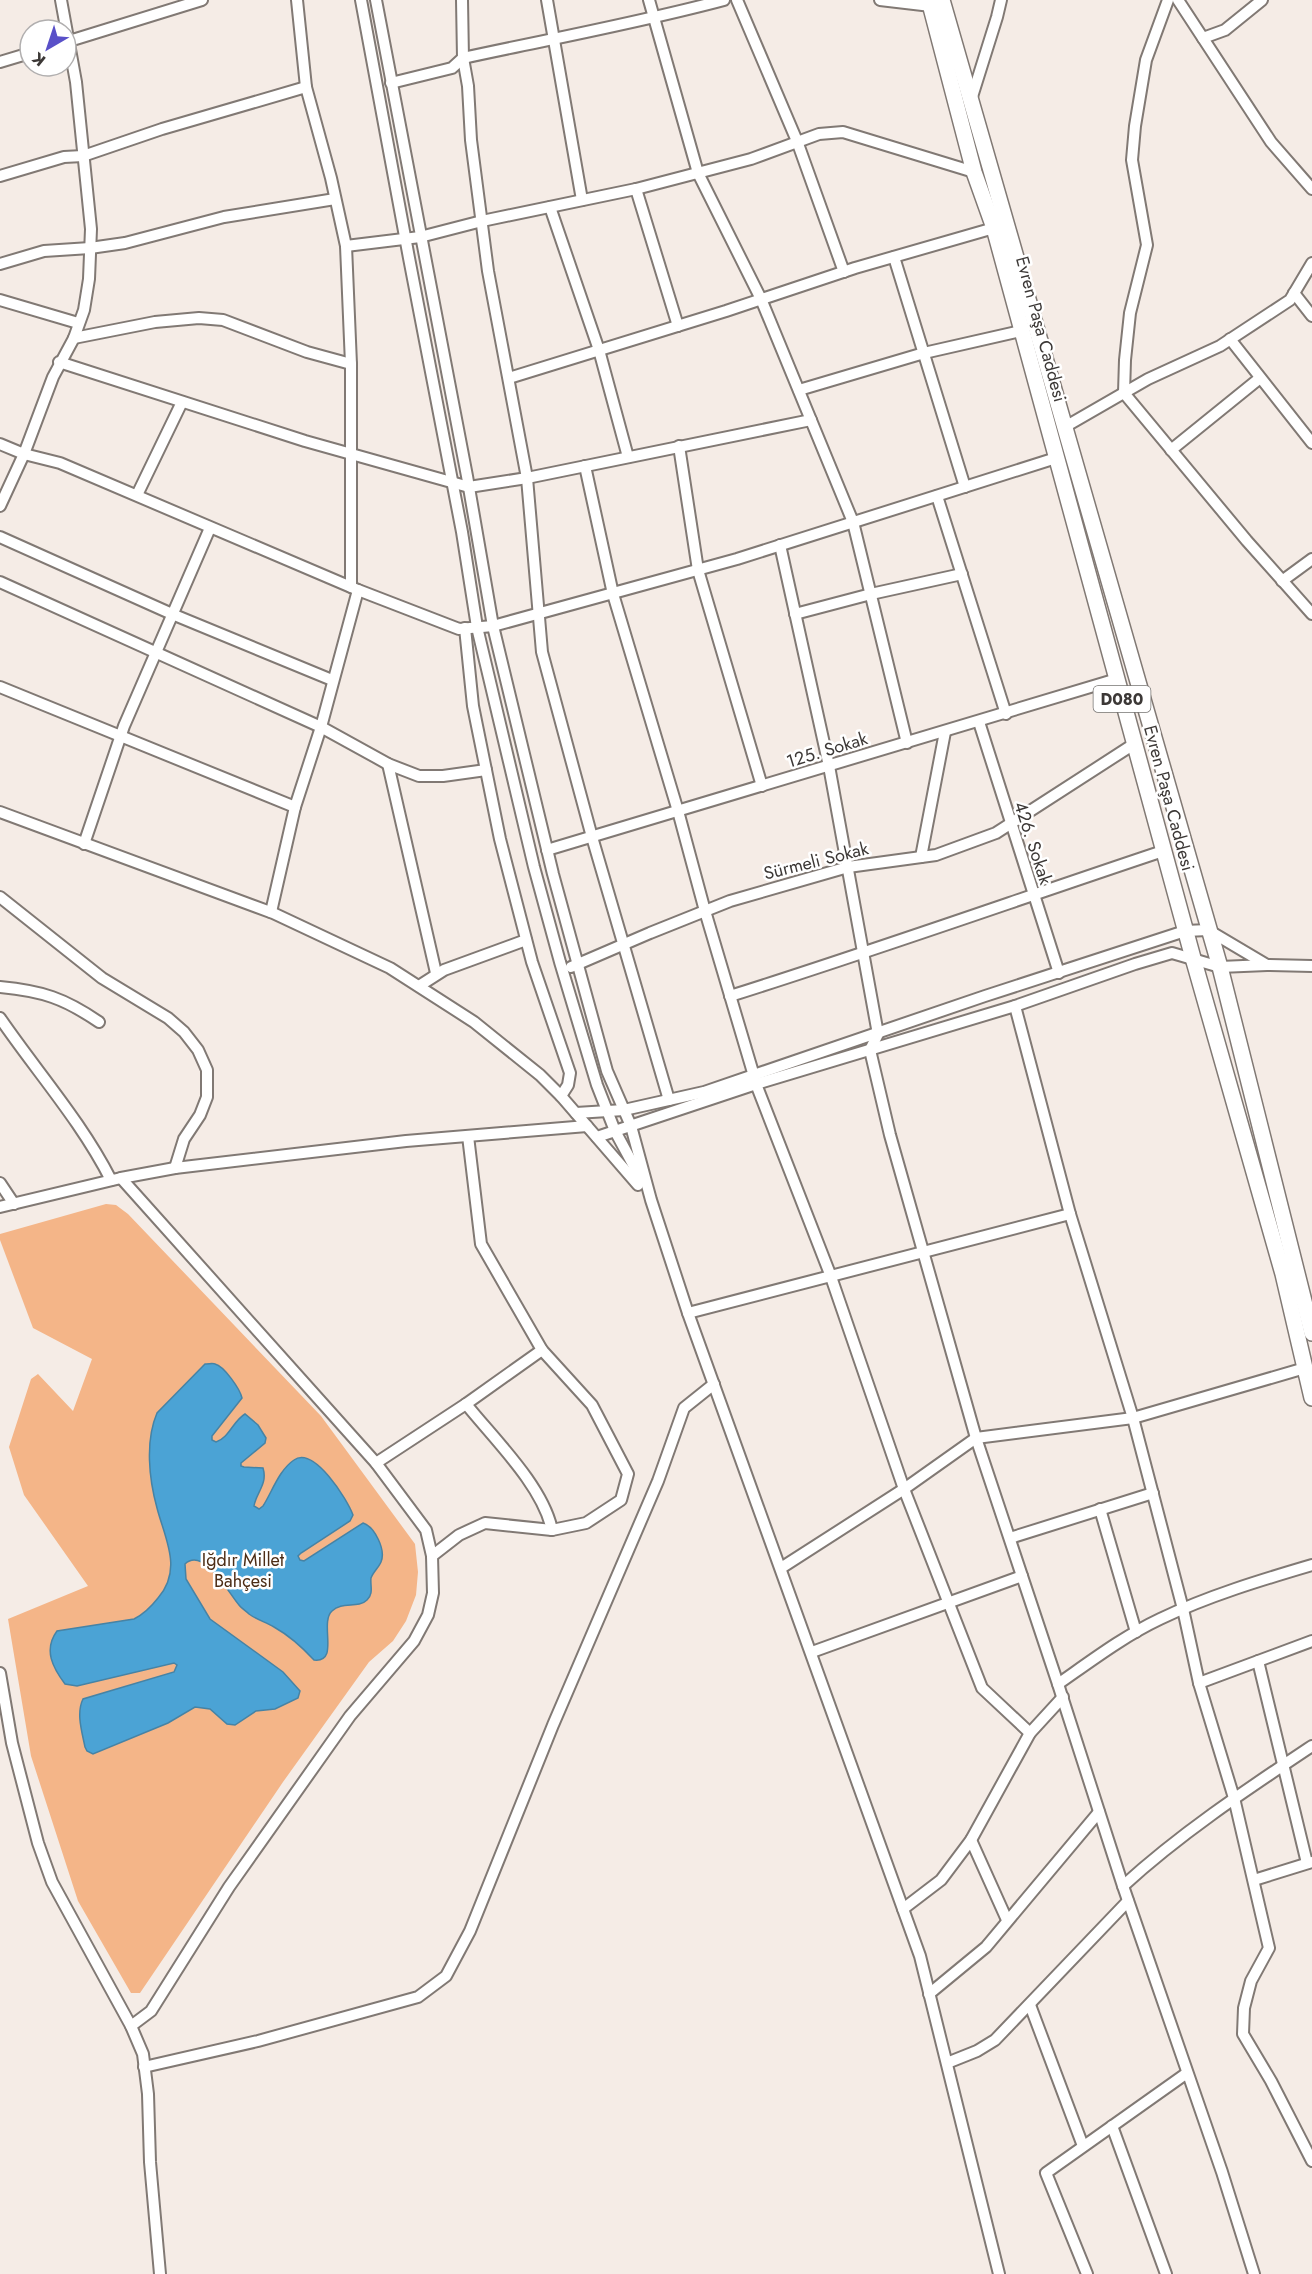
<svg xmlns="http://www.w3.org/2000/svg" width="1312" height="2274" viewBox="0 0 1312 2274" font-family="Jost,sans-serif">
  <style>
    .green { fill: #f4b588 }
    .water { fill: #4ba3d5; stroke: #4683a5; stroke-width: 1.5 }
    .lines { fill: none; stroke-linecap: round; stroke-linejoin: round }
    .minor-casing { stroke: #817974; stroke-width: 14 }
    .highway-casing { stroke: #817974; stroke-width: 18 }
    .minor { stroke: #fff; stroke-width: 10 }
    .highway { stroke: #fff; stroke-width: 15 }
    .labels { text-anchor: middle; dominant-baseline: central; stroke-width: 5; stroke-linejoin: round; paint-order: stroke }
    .shield { fill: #fff; stroke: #767472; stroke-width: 1.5 }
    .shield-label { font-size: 16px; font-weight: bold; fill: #3c3836 }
    .street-label { font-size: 18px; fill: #3c3836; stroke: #fff }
    .park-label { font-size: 18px; fill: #4c2d16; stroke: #fff }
  </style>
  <rect width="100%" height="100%" fill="#f5ece6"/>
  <!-- green -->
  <polygon class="green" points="106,1204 116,1205 128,1214 321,1416 415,1544 418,1572 416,1595 406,1621 393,1641 369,1662 283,1782 140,1993 131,1993 78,1901 31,1756 8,1619 88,1586 24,1495 9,1447 31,1379 38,1374 73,1411 92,1359 33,1328 0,1240 0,1234"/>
  <!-- water -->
  <path class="water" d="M205,1364C206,1364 214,1363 215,1364C224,1366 240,1389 242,1398L212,1436V1440L216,1442C229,1438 233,1421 245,1414L258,1425L266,1438L265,1443L241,1463V1466L244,1467L263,1468C268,1484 256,1493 254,1506L259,1509L263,1506C272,1492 279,1470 294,1460C314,1446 347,1499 353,1515L350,1521L301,1553L298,1556L300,1560L304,1561L363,1523C375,1527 386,1550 381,1562C379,1567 373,1572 371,1578C370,1586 374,1593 367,1600C358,1609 342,1601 332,1611C319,1623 340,1663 314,1660C302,1647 290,1636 274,1627C266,1622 257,1620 249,1614C246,1611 241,1608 239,1605C229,1594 204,1546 185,1564L186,1579L210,1619L283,1672L300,1691L298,1698L275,1709L256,1711L235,1725L227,1724L210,1709L195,1707L168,1723L93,1754L87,1751L85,1747C82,1732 76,1713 83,1699L174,1672L177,1665L174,1663L77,1686L65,1684C53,1668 43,1650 57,1631L134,1619C144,1614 151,1607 158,1598C183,1569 165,1539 157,1508C149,1479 145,1441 157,1413Z"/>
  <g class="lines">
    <!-- minor casing -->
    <g class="minor-casing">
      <g id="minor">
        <polyline points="297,0 306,87 331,178 346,246 351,364 351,587"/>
        <polyline points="361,0 409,258 462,532 477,627 534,867 560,962 597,1085 615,1131 642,1181"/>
        <polyline points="376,0 467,476 493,626 553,874 607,1071 631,1126 651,1200 688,1313 920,1956 999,2274"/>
        <polyline points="462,0 463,58 468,86 471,140 488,271 527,478 542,652 592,837 669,1100"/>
        <polyline points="547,0 582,200"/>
        <polyline points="649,0 698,173 761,299 853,522 907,743"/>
        <polyline points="737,0 797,141 844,272"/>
        <polyline points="880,0 931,6"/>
        <polyline points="1168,0 1146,60 1135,126 1132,160 1147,245 1130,313 1125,360 1124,393 1247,541 1312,614"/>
        <polyline points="1178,0 1271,142 1312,189"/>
        <polyline points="1203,38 1225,30 1262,0"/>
        <polyline points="66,42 202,0"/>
        <polyline points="0,62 30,53"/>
        <path d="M391,83L452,68L463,58C550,39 638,23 724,0"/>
        <polyline points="971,100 997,17 1001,0"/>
        <polyline points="0,176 64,157 83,156 162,129 306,87"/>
        <polyline points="636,189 678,326"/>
        <polyline points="550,207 599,350 628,457"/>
        <polyline points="346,246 420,237 482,221 636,189 751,159 819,134 843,132 974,172"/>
        <polyline points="894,257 965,487"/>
        <polyline points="0,264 44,251 90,248 125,243 224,217 335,199"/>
        <polyline points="1294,293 1312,316"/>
        <polyline points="0,300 78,323"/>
        <polyline points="74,338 155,322 199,318 223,320 307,352 351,364"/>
        <polyline points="1230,339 1312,443"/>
        <polyline points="59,362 305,441 469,487 527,478 811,420"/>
        <polyline points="509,378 726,311 855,268 994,228"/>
        <polyline points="799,390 924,353 1021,331"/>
        <polyline points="1063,428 1148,379 1220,346 1290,300 1312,263"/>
        <polyline points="0,444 24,454 60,463 358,590 459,629 493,626 737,559 1056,458"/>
        <polyline points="679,446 698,570 762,786"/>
        <polyline points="1171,450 1260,378"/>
        <polyline points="585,466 613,594 678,811 705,911 754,1076"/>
        <polyline points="137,495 182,402"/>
        <polyline points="937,496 1006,714"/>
        <polyline points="0,506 24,454 53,377 74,338 84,310 89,279 91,229 76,82 61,0"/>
        <polyline points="0,537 172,614 332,680"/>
        <polyline points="780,545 829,766 878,1034 870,1050 890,1135 976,1438 1058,1684 1123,1886 1222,2172 1254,2274"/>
        <polyline points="1282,581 1312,559"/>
        <polyline points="0,582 321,727 388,764 419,776 443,776 486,770"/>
        <polyline points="795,614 871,594 962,574"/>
        <polyline points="465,628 473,706 500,839 532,962 570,1073 568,1085 561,1096"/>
        <polyline points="0,687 295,807"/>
        <polyline points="979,722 1059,973"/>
        <polyline points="388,764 436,973"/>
        <polyline points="0,812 273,913 390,968 474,1022 540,1075 561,1096 638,1185"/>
        <polyline points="84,844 124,726 210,528"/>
        <polyline points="547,850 1117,679"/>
        <polyline points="921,857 945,732"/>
        <polyline points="0,897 102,978 168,1018 184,1032 198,1050 207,1070 207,1097 200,1115 184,1139 175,1168"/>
        <polyline points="271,912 295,807 321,727 358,590"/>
        <polyline points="571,967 650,933 730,901 848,867 936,855 996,833 1134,744"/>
        <polyline points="419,986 444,970 526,940"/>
        <path d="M0,987C42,991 64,998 99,1022"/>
        <path d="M730,996C876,950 1019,899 1163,851"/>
        <polyline points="1015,1006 1070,1214 1133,1418 1183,1609 1199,1683 1234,1798 1269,1948 1251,1981 1244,2008 1243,2034 1271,2081 1312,2161"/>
        <path d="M0,1018C37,1072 81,1121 111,1180"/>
        <polyline points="756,1084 830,1274 904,1489 982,1688 1030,1733"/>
        <polyline points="576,1113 624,1110 704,1092 985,996 1185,931 1208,930 1267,965"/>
        <polyline points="597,1137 756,1084 1015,1006 1135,964 1172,953 1220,967 1267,965 1312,966"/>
        <polyline points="121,1178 376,1463 426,1530 432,1556 433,1593 428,1615 414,1641 350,1716 229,1887 151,2011 131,2026"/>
        <polyline points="0,1183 14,1204"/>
        <polyline points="0,1207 121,1178 175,1168 406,1141 587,1126"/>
        <polyline points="688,1313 1070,1214"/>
        <path d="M466,1404C494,1439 543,1486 552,1530"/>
        <polyline points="376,1463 466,1404 542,1350"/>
        <polyline points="1100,1509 1136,1632"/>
        <polyline points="1010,1538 1153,1493"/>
        <polyline points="432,1556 459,1535 485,1523 552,1530 586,1523 621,1500 628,1474 592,1405 542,1350 481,1244 468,1136"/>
        <polyline points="781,1568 904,1489 976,1438 1133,1418 1305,1368"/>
        <polyline points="812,1652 1022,1576"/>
        <polyline points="1258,1661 1307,1863"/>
        <polyline points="0,1673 12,1743 38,1843 52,1882 131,2026 143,2054 148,2094 150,2162 160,2274"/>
        <polyline points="1199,1683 1312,1641"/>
        <path d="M1058,1684C1091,1661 1124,1636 1160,1619C1208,1596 1261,1580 1312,1565"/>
        <polyline points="971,1840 1007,1920"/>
        <polyline points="1254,1880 1312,1862"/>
        <path d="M1123,1886C1181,1833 1246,1790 1312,1746"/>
        <polyline points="903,1909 941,1880 971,1840 1030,1733 1063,1697"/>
        <polyline points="929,1994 986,1947 1099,1812"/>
        <polyline points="1030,2005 1083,2146"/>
        <polyline points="947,2063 977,2051 995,2040 1128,1901"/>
        <polyline points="144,2067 258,2041 418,1997 446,1976 470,1931 553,1725 658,1481 684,1408 714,1384"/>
        <polyline points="1112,2126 1166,2274"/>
        <polyline points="1087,2274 1046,2173 1187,2073"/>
      </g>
    </g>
    <!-- highway casing -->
    <g class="highway-casing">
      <g id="highway">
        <polyline points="929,0 974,172 994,228 1193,958 1283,1274 1312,1398"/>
        <polyline points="942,0 1220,967 1312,1333"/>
      </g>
    </g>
    <!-- minor -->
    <use href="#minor" class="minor"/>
    <!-- highway -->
    <use href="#highway" class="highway"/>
  </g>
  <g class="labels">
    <!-- shield labels -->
    <rect class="shield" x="1093.5" y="686" width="57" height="26" rx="4.5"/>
    <g class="shield-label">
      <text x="1122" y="699">D080</text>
    </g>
    <!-- street labels -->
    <g class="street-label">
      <text transform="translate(1041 329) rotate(75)">Evren Paşa Caddesi</text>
      <text transform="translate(827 750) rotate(-17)">125. Sokak</text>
      <text transform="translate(1169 798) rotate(75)">Evren Paşa Caddesi</text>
      <text transform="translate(1033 843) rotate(72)">426. Sokak</text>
      <text transform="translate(816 861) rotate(-14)">Sürmeli Sokak</text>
    </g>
    <!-- park labels -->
    <g class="park-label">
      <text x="243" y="1560">Iğdır Millet<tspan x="243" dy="21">Bahçesi</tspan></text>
    </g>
  </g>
  <!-- north arrow -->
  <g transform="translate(48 48) rotate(219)"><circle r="28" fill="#ffffff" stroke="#b1afaf" stroke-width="1.5"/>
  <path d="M0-4.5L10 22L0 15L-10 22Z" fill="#5950c8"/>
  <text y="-9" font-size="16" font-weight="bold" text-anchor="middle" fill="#3c3836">K</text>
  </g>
</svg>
